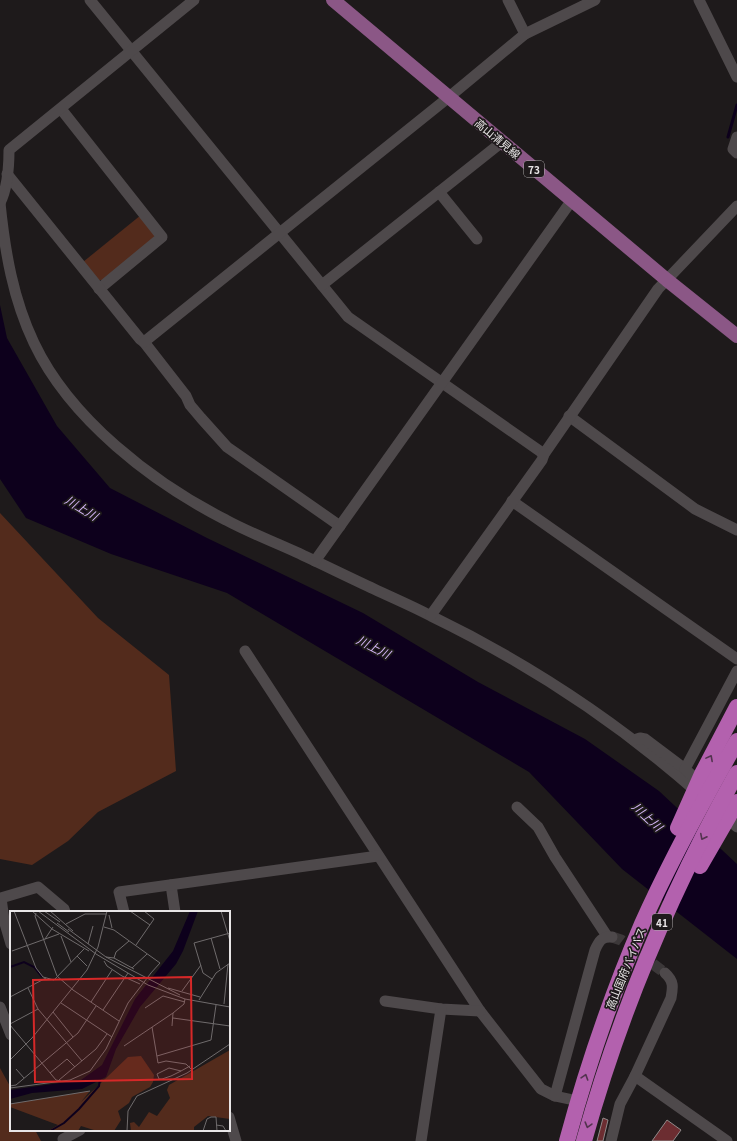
<svg xmlns="http://www.w3.org/2000/svg" width="737" height="1141" viewBox="0 0 737 1141" font-family="Georgia,'Noto Sans JP',serif">
  <style>
    .green { fill: #532b1c }
    .water { fill: #0d001c }
    .lines { fill: none; stroke-linecap: round; stroke-linejoin: round }
    .stream { stroke: #0d001c; stroke-width: 3 }
    .building { fill: #6c2d31; stroke: #8f8989 }
    .minor-tunnel { stroke: #3c3839; stroke-width: 11; stroke-dasharray: 11 5.5; stroke-linecap: butt }
    .minor { stroke: #4e494b; stroke-width: 11 }
    .major { stroke: #8b5786; stroke-width: 14 }
    .highway { stroke: #b361ae; stroke-width: 16 }
    .oneway { stroke: #52334e }
    .labels { text-anchor: middle; dominant-baseline: central; stroke-width: 3.5; stroke-linejoin: round; paint-order: stroke }
    .shield { fill: #1e1a1b; stroke: #aba8a9; stroke-width: 1 }
    .shield-label { font-size: 10px; font-weight: bold; fill: #e8e5e6 }
    .street-label { font-size: 11px; fill: #e8e5e6; stroke: #1e1a1b }
    .water-label { font-size: 12px; font-style: italic; fill: #d5b7f9; stroke: #1e1a1b }
    .inset-river { fill: none; stroke: #0d001c; stroke-width: 2 }
    .inset-road { fill: none; stroke: #6f6b6c; stroke-width: 1 }
    .view { fill: #d62828; fill-opacity: 0.15; stroke: #d62828; stroke-width: 2 }
    .inset-edge { fill: none; stroke: #e8e5e6; stroke-width: 2 }
  </style>
  <rect width="100%" height="100%" fill="#1e1a1b"/>
  <!-- green -->
  <g class="green">
    <polygon points="141,215 154,233 154,241 104,280 98,280 83,262"/>
    <polygon points="0,513 98,618 169,675 176,771 98,812 68,841 32,865 0,859"/>
    <polygon points="0,1068 11,1088 11,1130 35,1130 41,1141 0,1141"/>
  </g>
  <!-- water -->
  <polygon class="water" points="0,305 7,338 57,426 110,488 207,538 363,613 478,682 585,739 659,791 737,864 737,959 622,869 529,772 227,593 111,554 26,518 0,479"/>
  <g class="lines">
    <!-- stream -->
    <polyline class="stream" points="728,137 737,105"/>
  </g>
  <!-- building -->
  <g class="building">
    <polygon points="603,1118 608,1120 603,1141 597,1141"/>
    <polygon points="667,1120 681,1130 673,1141 652,1141"/>
  </g>
  <g class="lines">
    <!-- minor-tunnel -->
    <polyline class="minor-tunnel" points="612,937 621,940 665,973"/>
    <!-- minor -->
    <g class="minor">
      <polyline points="90,0 348,317 544,454"/>
      <polyline points="508,0 525,34"/>
      <polyline points="699,0 737,77"/>
      <polyline points="61,109 162,237 99,289"/>
      <polyline points="737,137 733,149 737,153"/>
      <polyline points="7,174 140,339 144,342 186,396 190,405 201,418 227,447 340,526"/>
      <polyline points="439,192 477,239"/>
      <path d="M0,203C5,252 13,299 34,343C70,419 153,483 226,520C248,532 272,541 296,552C322,564 348,577 374,589C393,598 412,606 431,616C528,663 619,723 699,794"/>
      <path d="M0,203C7,189 9,166 9,150L194,0"/>
      <polyline points="322,285 502,142"/>
      <polyline points="144,342 449,97 525,34 595,0"/>
      <polyline points="569,416 695,509 737,530"/>
      <polyline points="512,501 737,659"/>
      <polyline points="315,561 572,200"/>
      <polyline points="431,615 542,460 544,454 658,289 737,206"/>
      <polyline points="245,651 480,1011 541,1089 555,1096 578,1101"/>
      <polyline points="634,740 640,738 645,739 685,769"/>
      <polyline points="703,785 685,769 737,671"/>
      <polyline points="517,807 538,827 555,857 607,936"/>
      <polyline points="723,814 737,827"/>
      <polyline points="171,885 175,912"/>
      <polyline points="124,912 119,892 378,856"/>
      <polyline points="11,944 4,920 1,898 38,887 64,909 65,912"/>
      <polyline points="385,1001 441,1009 480,1011"/>
      <polyline points="0,1007 11,1035"/>
      <polyline points="635,1076 727,1141"/>
      <path d="M555,1096L595,950C599,941 602,936 612,937"/>
      <polyline points="229,1117 236,1141"/>
      <polyline points="63,1139 80,1130"/>
      <polyline points="421,1141 441,1009"/>
      <path d="M611,1141L620,1104L635,1076L671,998C673,987 674,981 665,973"/>
    </g>
    <!-- major -->
    <polyline class="major" points="333,0 667,280 737,336"/>
    <!-- highway -->
    <g class="highway">
      <polyline points="678,828 702,774 737,707"/>
      <polyline points="700,866 737,802"/>
      <path d="M567,1141C587,1067 612,994 642,924C670,861 703,801 737,741"/>
      <path d="M584,1141C620,1011 671,891 737,773"/>
    </g>
  </g>
  <!-- one-way arrows -->
  <defs><path id="oneway-chevron" d="M-2-3.5L2.5 0L-2 3.5" fill="none" stroke-width="1.6" stroke-linecap="round" stroke-linejoin="round"/></defs>
  <g class="oneway">
    <use href="#oneway-chevron" transform="translate(710 758) rotate(-62)"/>
    <use href="#oneway-chevron" transform="translate(703 837) rotate(117)"/>
    <use href="#oneway-chevron" transform="translate(585 1077) rotate(-72)"/>
    <use href="#oneway-chevron" transform="translate(588 1125) rotate(106)"/>
  </g>
  <g class="labels">
    <!-- shield labels -->
    <g class="shield">
      <rect x="524" y="161" width="20" height="16" rx="3"/>
      <rect x="652" y="914" width="20" height="16" rx="3"/>
    </g>
    <g class="shield-label">
      <text x="534" y="169">73</text>
      <text x="662" y="922">41</text>
    </g>
    <!-- street labels -->
    <g class="street-label">
      <text transform="translate(498 138) rotate(40)">高山清見線</text>
      <text transform="translate(625 968) rotate(-68)">高山国府バイパス</text>
    </g>
    <!-- water labels -->
    <g class="water-label">
      <text transform="translate(82 507) rotate(31)">川上川</text>
      <text transform="translate(374 646) rotate(27)">川上川</text>
      <text transform="translate(648 816) rotate(43)">川上川</text>
    </g>
  </g>
  <!-- overview -->
  <g transform="translate(10 911)">
    <rect width="220" height="220" fill="#1e1a1b"/>
    <path d="M220,139V208L198,205L184,216V220H121L120,212L124,211L129,216L139,201L147,205L160,187L157,179L159,174ZM131,145L144,164L143,171L140,176L122,186L119,192L108,200L111,209L104,220H87L71,215L68,220H38L48,214L0,196V193L80,180L71,191L118,146Z" fill="#532b1c"/>
    <path d="M180,0H188L173,40L166,53L130,96L106,138L96,166L72,178L22,182L0,188V179L71,169L92,154L125,88L163,40Z" fill="#0d001c"/>
    <path class="inset-river" d="M0,56L14,51L24,56L32,66M40,220L54,212L69,198L89,175L90,167"/>
    <path class="inset-road" d="M4,0L26,57L33,66L44,69L74,38M22,0L42,18L79,40M28,0L86,43L138,74L175,88L220,96M34,0L50,11M40,0L63,20M120,0L140,14M211,0L220,30M26,2L25,5L47,65L63,79L109,110M99,4L102,17M47,12L59,21M56,13L75,3H96M94,16L104,19L150,52L140,63M58,18L96,46L170,84M51,25L61,51M201,27L210,58M35,28L43,16M78,33L83,15M126,34L144,8L134,0M2,40L49,23M67,45L77,55M96,46L104,47L106,41L119,30M104,47L124,58M94,50L97,55L112,65L130,73M122,57L137,43M202,68L193,62L184,32L220,22M18,77L28,98L72,150M158,77L190,86M172,80L191,54M153,85L175,91M0,86L36,67M189,89L206,62L220,52M81,91L102,59M51,92L102,126M214,93L218,53M135,97L153,85M93,99L118,62M43,101L63,126M163,107L220,115M0,113L28,98M0,114L46,169L51,170M162,115L163,102M142,116L148,152L156,150L176,153L182,159M114,135L163,102L174,93L175,88M147,145L201,129L206,94M0,149L22,127L77,59L88,36L97,0M6,158L14,167M171,160L159,157L147,163L149,168H152L161,165L171,160L180,155M40,162L57,148L65,156M49,169L86,138L97,123M0,175L6,174L68,122L86,95M0,177L60,169L80,160L96,138L118,92L141,62M0,193L80,180M206,214L213,215L216,220M117,220L118,200L127,185L177,162L220,133M193,220L197,208L201,206H206L207,220"/>
    <path class="view" d="M181,66L182,168L25,171L23,69Z"/>
    <rect width="220" height="220" class="inset-edge"/>
  </g>
</svg>
